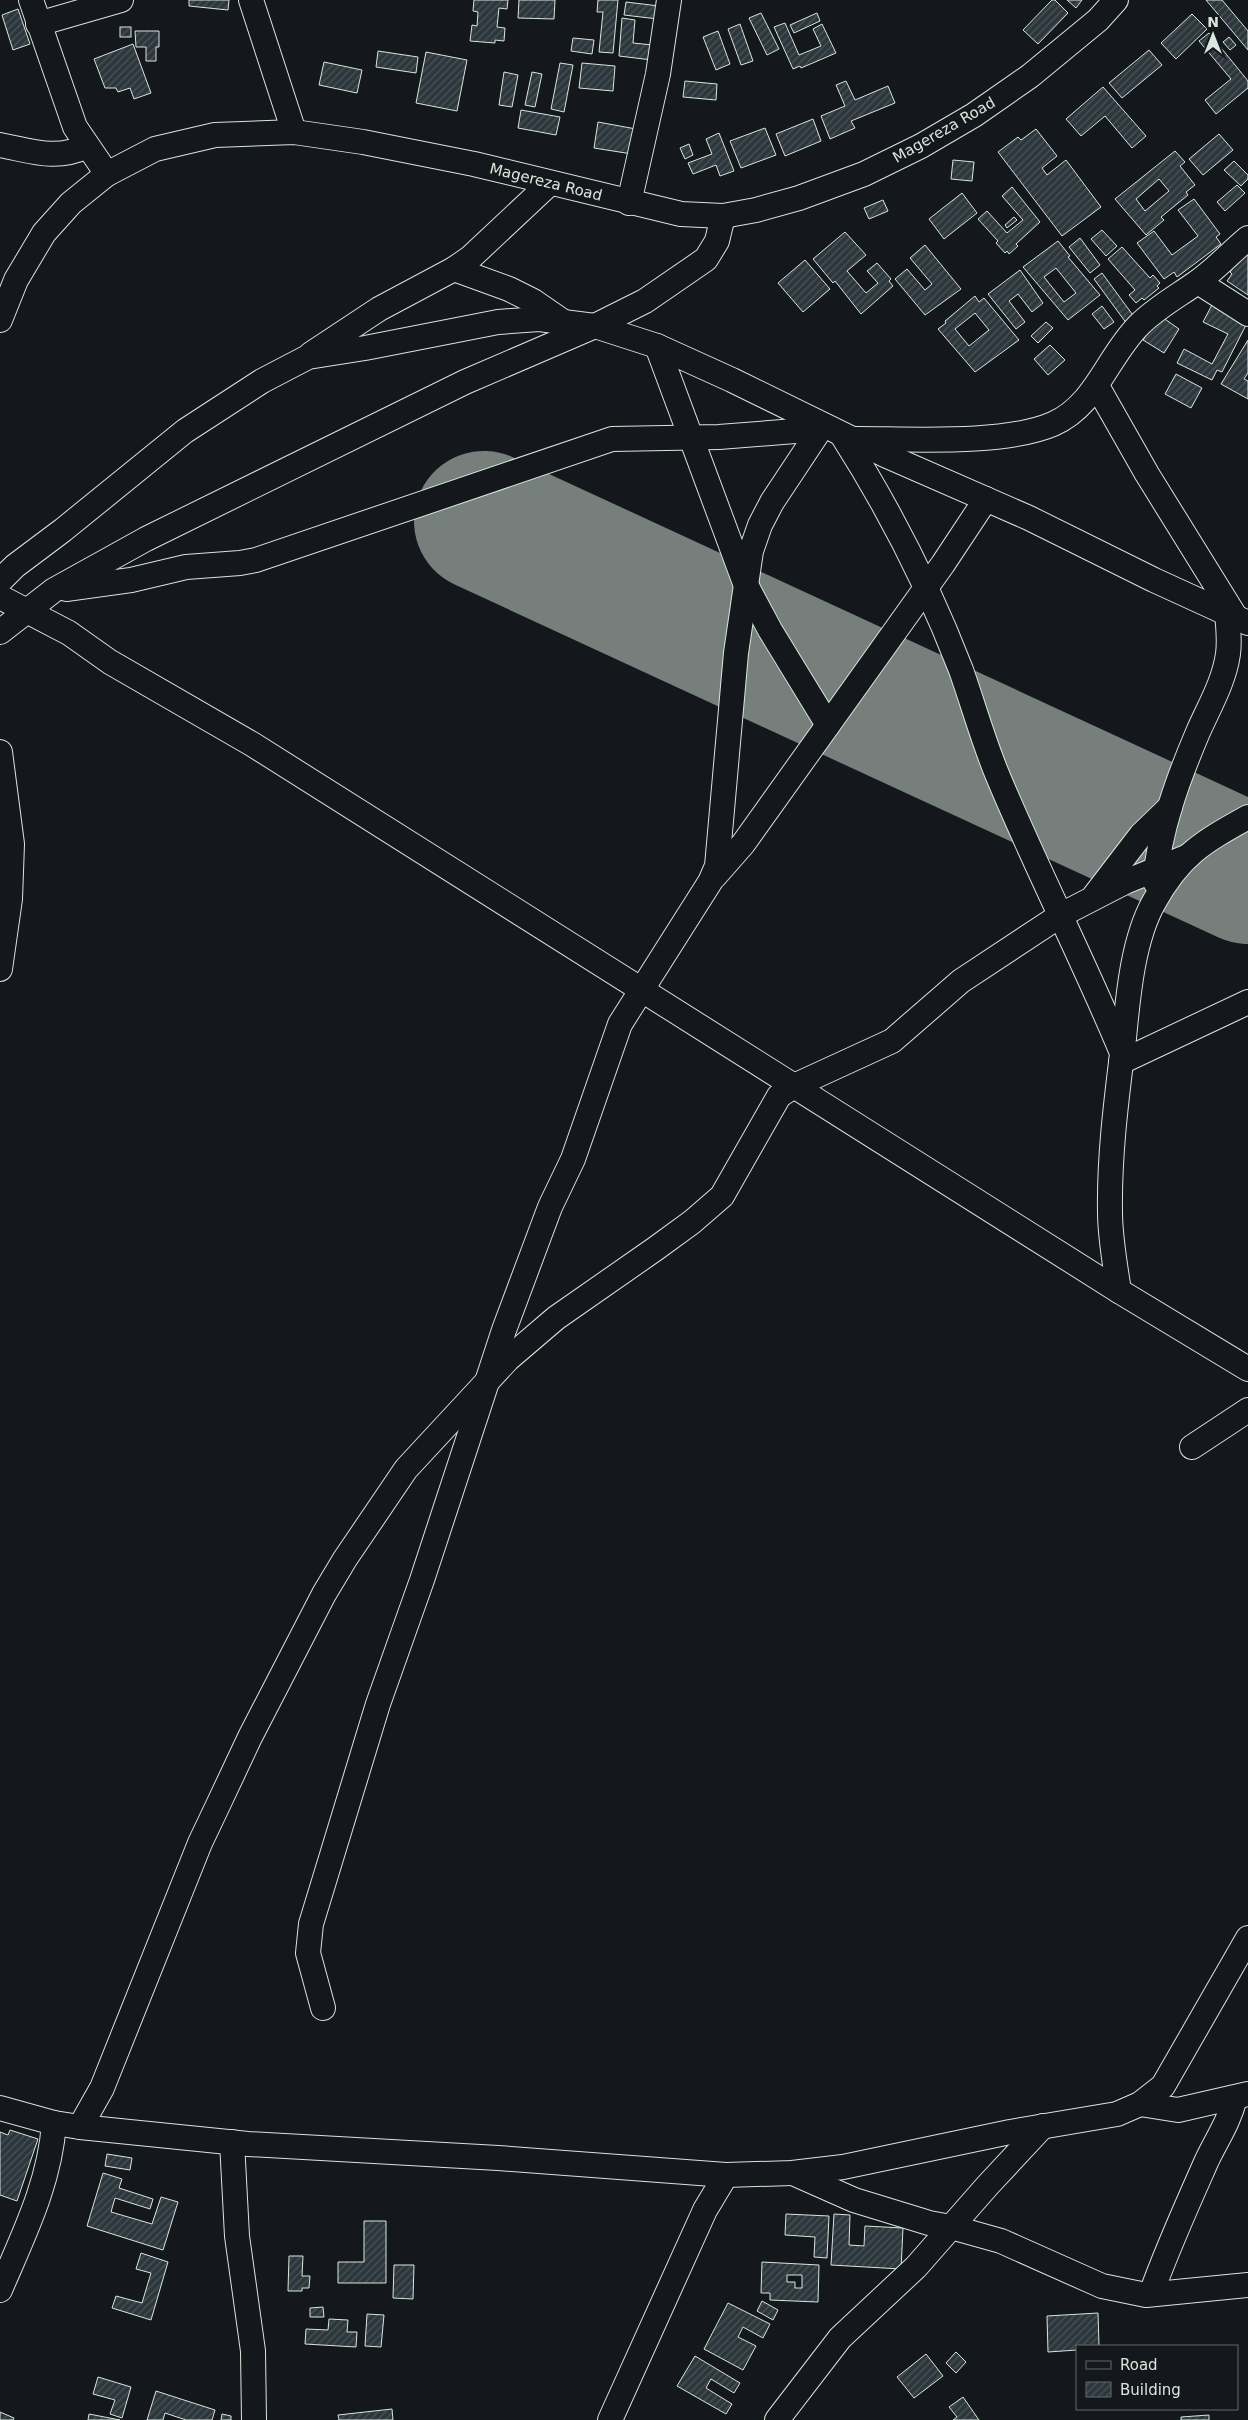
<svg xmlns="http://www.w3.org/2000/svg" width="1248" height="2420" viewBox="0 0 1248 2420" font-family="'DejaVu Sans',sans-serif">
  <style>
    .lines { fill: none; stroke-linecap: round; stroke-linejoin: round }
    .runway { stroke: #767f7c; stroke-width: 140 }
    .building { fill: url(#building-hatch); stroke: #d8e6dc; fill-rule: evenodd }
    .minor-casing { stroke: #d8e6dc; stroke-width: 26 }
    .minor { stroke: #14181c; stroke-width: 24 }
    .labels { text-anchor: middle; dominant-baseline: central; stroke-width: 4; stroke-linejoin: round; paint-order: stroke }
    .street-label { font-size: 15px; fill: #d8e6dc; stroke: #14181c }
  </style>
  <defs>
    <pattern id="building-hatch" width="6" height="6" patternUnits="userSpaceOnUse" patternTransform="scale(1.25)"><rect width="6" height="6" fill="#2c363c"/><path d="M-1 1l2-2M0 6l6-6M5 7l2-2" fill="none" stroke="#4a5358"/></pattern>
  </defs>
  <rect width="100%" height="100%" fill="#14181c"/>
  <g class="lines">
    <!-- runway -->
    <polyline class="runway" points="484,521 1248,874"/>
  </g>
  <!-- building -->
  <g class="building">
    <polygon points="189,0 229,0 228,10 189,6"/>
    <polygon points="474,0 508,0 507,9 499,8 497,27 505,28 504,41 495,40 495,43 470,41 472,25 477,26 478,12 473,11"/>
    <polygon points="519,0 555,0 554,19 518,18"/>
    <polygon points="598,0 618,0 613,53 599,52 603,12 597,12"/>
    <polygon points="1052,0 1055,0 1068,13 1038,44 1023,30"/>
    <polygon points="1067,0 1082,0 1076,8"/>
    <polygon points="1206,0 1222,0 1248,31 1248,50"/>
    <polygon points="626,2 659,6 658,19 624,15"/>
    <polygon points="18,9 30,44 13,50 2,15"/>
    <polygon points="761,13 779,49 767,55 749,18"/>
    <polygon points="817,13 820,21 794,33 790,25"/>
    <polygon points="1192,14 1207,29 1176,59 1161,43"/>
    <polygon points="622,18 635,20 633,43 653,45 652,60 619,56"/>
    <polygon points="785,23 799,55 821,46 813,29 822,24 836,53 801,68 800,66 793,69 774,27"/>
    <polygon points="740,24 753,61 741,65 728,29"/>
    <rect x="120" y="27" width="11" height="10"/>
    <polygon points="135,31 159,31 159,47 156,47 156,61 146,61 146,47 136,47"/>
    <polygon points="718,31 730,64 716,70 703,37"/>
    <polygon points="1209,33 1248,81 1248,88 1216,114 1205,100 1231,79 1199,41"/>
    <polygon points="1229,37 1236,45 1230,50 1223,42"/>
    <polygon points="573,38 594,40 592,54 571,51"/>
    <polygon points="133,44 151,93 134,99 130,88 118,92 116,88 105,88 94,59"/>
    <polygon points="1149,50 1162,65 1122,98 1109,83"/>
    <polygon points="378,51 418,57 416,73 376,67"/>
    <polygon points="426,52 467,60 457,111 416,103"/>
    <polygon points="324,62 362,70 357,93 319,85"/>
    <polygon points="560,63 573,65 564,112 551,109"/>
    <polygon points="582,63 615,66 613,91 579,88"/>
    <polygon points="504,72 518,75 512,107 499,105"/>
    <polygon points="532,72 542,74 535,107 525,105"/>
    <polygon points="685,81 717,84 716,100 683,97"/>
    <polygon points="846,81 855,100 888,86 895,103 851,121 855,128 830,139 821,116 845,106 836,85"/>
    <polygon points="1103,87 1146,136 1132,148 1105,116 1081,136 1066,119"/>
    <polygon points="521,110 560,117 556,135 518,128"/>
    <polygon points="813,119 821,141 785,156 776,134"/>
    <polygon points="598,122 636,129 632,154 594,148"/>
    <polygon points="765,128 776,155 741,168 730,141"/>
    <polygon points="1036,129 1057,156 1042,168 1047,175 1066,160 1101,207 1062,236 998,152 1018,137 1021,140"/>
    <polygon points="719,133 734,171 720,176 716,165 693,174 688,163 712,154 706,139"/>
    <polygon points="1219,134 1233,150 1203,175 1189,159"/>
    <polygon points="689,144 693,155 685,159 680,148"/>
    <path d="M1175,151L1185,162L1180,166L1195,185L1186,192L1188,195L1161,217L1164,220L1146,235L1115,199ZM1159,179L1169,191L1145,211L1136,199Z"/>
    <polygon points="953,160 974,162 972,181 951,179"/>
    <polygon points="1234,161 1248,175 1248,179 1241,186 1224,170"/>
    <polygon points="1237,185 1245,193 1225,211 1217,202"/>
    <polygon points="1012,187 1040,222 1016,244 1018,246 1009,254 1007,251 1005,253 996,243 998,241 978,219 987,211 1007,233 1023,220 1002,196"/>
    <polygon points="962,193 977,213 944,239 929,219"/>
    <polygon points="1194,199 1220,234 1216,237 1221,244 1177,277 1174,272 1164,279 1137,243 1154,231 1172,255 1198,236 1178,210"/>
    <polygon points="883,200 888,211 869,219 864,208"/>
    <polygon points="1014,217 1017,220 1007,228 1005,225"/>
    <polygon points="1102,230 1117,246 1106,256 1091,239"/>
    <polygon points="845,232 866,255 847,271 866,293 878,283 867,271 877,263 891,279 889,281 893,286 861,314 835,281 833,283 813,259"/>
    <polygon points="1080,238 1100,265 1090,273 1069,247"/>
    <path d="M1058,241L1070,256L1068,257L1100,295L1068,320L1023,267ZM1056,268L1076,293L1064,302L1044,277Z"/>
    <polygon points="925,245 961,289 925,315 895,279 907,269 925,290 932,284 910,258"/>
    <polygon points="1248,246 1248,295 1227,281 1232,274 1230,272"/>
    <polygon points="1122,247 1150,278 1153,275 1160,283 1157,286 1159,288 1144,300 1142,298 1136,303 1129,295 1135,290 1108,259"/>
    <polygon points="805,260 830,289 803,312 778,283"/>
    <polygon points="1020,270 1043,303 1032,312 1018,294 1009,301 1025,322 1016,329 988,294"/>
    <polygon points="1102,273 1135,318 1127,324 1094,279"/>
    <path d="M975,296L979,302L984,298L1019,340L975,372L938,329L946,323L945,321ZM975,313L989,330L969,346L955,329Z"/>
    <polygon points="1213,303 1248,321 1222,372 1217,370 1212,380 1177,363 1184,349 1212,364 1228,334 1203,322"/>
    <polygon points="1102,306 1114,322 1104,329 1092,314"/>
    <polygon points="1159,315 1179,329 1164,353 1143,340"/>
    <polygon points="1046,322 1053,328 1038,343 1031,336"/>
    <polygon points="1248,340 1248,373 1244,379 1248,381 1248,399 1221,384"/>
    <polygon points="1050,345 1065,360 1048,375 1034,359"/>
    <polygon points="1176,374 1202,388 1191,408 1165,394"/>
    <polygon points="10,2130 38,2139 17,2201 0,2195 0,2132 8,2135"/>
    <polygon points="107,2154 132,2158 130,2170 105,2166"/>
    <polygon points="103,2173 122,2179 119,2188 153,2199 150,2209 115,2198 111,2212 152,2224 161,2197 178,2202 163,2250 87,2226"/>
    <polygon points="786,2214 829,2216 827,2258 814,2257 815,2237 785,2235"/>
    <polygon points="834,2214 850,2215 849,2245 864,2246 865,2226 903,2228 901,2269 831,2265"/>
    <polygon points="364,2221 386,2221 386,2283 338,2283 338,2262 364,2262"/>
    <polygon points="141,2253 168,2262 151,2320 112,2308 116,2296 142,2303 151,2273 136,2269"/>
    <polygon points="289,2256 303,2256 302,2276 310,2276 309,2288 302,2288 302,2291 288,2291"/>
    <path d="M762,2262L819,2265L818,2302L770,2300V2293H761ZM787,2275H802V2288H795V2282H787Z"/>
    <polygon points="394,2265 414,2265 413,2299 393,2298"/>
    <polygon points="762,2301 778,2310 773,2320 757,2311"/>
    <polygon points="728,2303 770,2324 763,2338 743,2327 738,2337 756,2346 743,2370 704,2349"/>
    <polygon points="323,2307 324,2317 310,2317 310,2308"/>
    <polygon points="1098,2313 1099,2346 1077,2346 1077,2350 1048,2352 1047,2316"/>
    <polygon points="367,2314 384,2315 381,2347 365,2346"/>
    <polygon points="329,2319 348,2320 347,2332 357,2332 356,2347 305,2344 306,2329 328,2330"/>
    <polygon points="956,2352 966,2362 956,2373 946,2363"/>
    <polygon points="926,2354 943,2376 914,2398 897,2377"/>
    <polygon points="695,2356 740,2383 734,2393 711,2379 706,2388 732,2404 726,2414 677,2386"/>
    <polygon points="98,2377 131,2387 122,2418 110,2414 115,2400 93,2394"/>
    <polygon points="156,2391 215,2410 212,2420 186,2420 165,2413 163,2420 147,2420"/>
    <polygon points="963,2397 979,2420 953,2420 957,2417 949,2407"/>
    <polygon points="392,2409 393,2420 339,2420 338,2415"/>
    <polygon points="0,2412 14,2418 13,2420 0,2420"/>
    <polygon points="89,2414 120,2420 88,2420"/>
    <polygon points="222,2414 231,2416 231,2420 221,2420"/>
    <polygon points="1209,2415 1209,2420 1181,2420 1181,2417"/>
  </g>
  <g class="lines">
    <!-- minor casing -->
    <g class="minor-casing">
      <g id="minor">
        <polyline points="31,0 75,127 107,174"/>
        <polyline points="251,0 294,132"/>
        <polyline points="38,24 121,0"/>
        <path d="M0,145C32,151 56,161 87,146"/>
        <polyline points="629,203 658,74 669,0"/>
        <polyline points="454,269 509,289 533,301 562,321"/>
        <polyline points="1198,282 1248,314"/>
        <polyline points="0,320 16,280 44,233 71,203 107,174 155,149 215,135 294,132 363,142 474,164 681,214 723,216 756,210 799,198 864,174 921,146 974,115 1030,76 1098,20 1116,0"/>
        <polyline points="657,346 745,583 770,630 828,725"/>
        <polyline points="311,354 379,309 454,269 470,258 550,183"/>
        <polyline points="1097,386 1147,474 1235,616"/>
        <path d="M842,435C890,510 929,587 961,670C973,704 983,740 997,774C1036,868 1083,959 1122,1053"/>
        <path d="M857,439C912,439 1004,445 1053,424C1096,405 1107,357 1139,325C1156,308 1176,297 1196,283C1215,270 1231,252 1248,238"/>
        <polyline points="0,581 15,566 63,530 185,431 262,381 308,357 365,348 498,322 539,319 595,326 657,346 732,380 885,455 1029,518 1154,580 1248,623"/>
        <polyline points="66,589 131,580 186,567 240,563 256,560 612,439 719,437 820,429"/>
        <polyline points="0,597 69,633 110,662 252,744 1119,1291 1248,1369"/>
        <polyline points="0,632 54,590 146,539 465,382 595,326 645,301 706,259 717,241 723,216"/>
        <polyline points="0,752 12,844 10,899 0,969"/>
        <polyline points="714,877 743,844 943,564 986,499"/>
        <path d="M1155,882C1159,830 1178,779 1198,732C1209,707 1224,682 1228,654C1230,640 1228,626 1227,612"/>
        <polyline points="1095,895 1141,835 1170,807"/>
        <polyline points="1121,1062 1248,1002"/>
        <path d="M1119,1291C1115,1264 1110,1238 1110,1212C1109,1154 1117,1095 1124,1038C1128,996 1133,939 1154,902C1180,855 1203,842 1248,817"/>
        <polyline points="1192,1447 1248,1410"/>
        <polyline points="323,2008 308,1953 311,1924 378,1704 422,1580 504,1330 550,1207 573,1159 620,1024 710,882 717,866 736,653 751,551 760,525 772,502 823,425"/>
        <polyline points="1140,2104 1178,2110 1248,2094"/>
        <polyline points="0,2108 54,2123 80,2127 248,2144 498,2158 726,2175 792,2173 843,2167 1010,2132 1117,2114 1140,2104 1163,2086 1248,1938"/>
        <polyline points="80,2127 102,2088 200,1843 219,1803 250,1737 324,1594 345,1559 406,1469 508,1359 556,1318 655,1249 692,1222 722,1196 779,1096 794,1086 892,1041 961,981 1061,915 1125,882 1186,857"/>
        <polyline points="232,2142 237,2236 253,2351 254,2420"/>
        <polyline points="793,2173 854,2200 929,2223 951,2227 1001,2241 1102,2286 1146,2295 1248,2285"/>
        <path d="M0,2290C23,2236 50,2183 54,2123"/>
        <path d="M1151,2294C1167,2249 1187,2205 1207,2160C1218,2137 1228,2124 1235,2098"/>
        <polyline points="610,2420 705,2210 726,2175"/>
        <polyline points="777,2420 840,2338 916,2267 988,2185 1043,2126"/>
      </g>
    </g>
    <!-- minor -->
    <use href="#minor" class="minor"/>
  </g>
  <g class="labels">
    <!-- street labels -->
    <g class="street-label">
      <text transform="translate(944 130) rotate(-30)">Magereza Road</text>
      <text transform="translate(546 182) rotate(14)">Magereza Road</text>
    </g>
  </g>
  <!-- legend -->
  <rect x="1076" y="2345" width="162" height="65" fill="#14181c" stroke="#626a69"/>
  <rect x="1086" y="2361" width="25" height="8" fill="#14181c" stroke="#626a69"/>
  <text x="1120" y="2370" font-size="15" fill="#d8e6dc">Road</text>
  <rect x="1086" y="2382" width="25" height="15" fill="url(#building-hatch)" stroke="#626a69"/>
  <text x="1120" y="2395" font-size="15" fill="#d8e6dc">Building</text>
  <!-- north arrow -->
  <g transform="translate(1213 35)" stroke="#14181c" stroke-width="4" paint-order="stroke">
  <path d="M0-4L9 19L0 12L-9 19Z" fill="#d8e6dc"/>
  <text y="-8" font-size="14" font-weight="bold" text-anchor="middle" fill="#d8e6dc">N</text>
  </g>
</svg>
